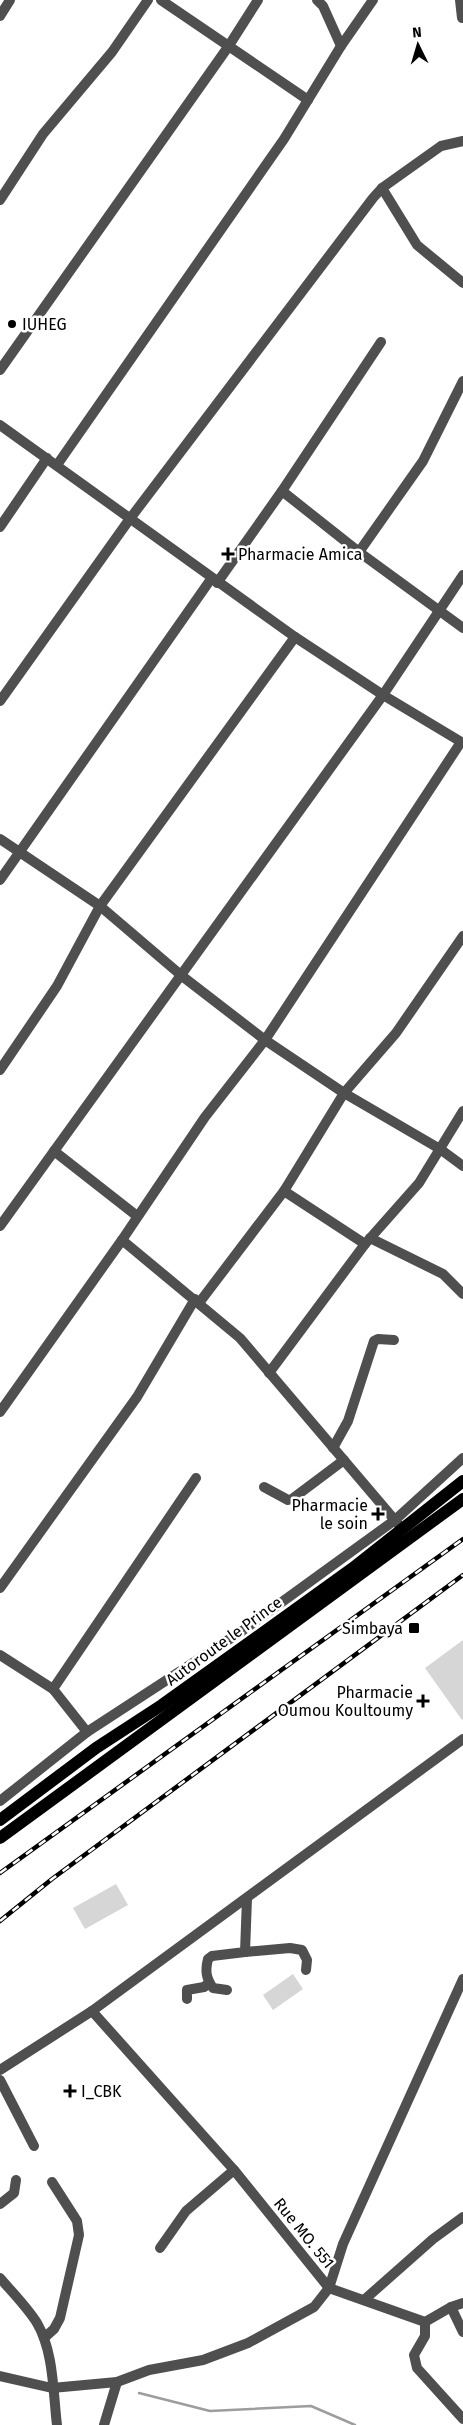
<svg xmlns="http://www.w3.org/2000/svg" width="463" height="2425" viewBox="0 0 463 2425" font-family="'Fira Sans',sans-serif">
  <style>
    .green { fill: #d6d6d6 }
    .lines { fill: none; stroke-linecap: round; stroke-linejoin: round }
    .stream { stroke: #9d9d9d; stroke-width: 2.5 }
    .minor { stroke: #4f4f4f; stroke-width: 10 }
    .major { stroke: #000; stroke-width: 12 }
    .rail-casing { stroke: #000; stroke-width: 4.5 }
    .rail { stroke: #fff; stroke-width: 2.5; stroke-dasharray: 8; stroke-linecap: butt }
    .poi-dot { fill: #000; stroke: #fff; stroke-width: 2 }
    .labels { text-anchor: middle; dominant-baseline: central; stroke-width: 5; stroke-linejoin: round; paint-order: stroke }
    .poi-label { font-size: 16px; fill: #000; stroke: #fff; text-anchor: start }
    .street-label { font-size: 16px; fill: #000; stroke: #fff }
  </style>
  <rect width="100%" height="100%" fill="#fff"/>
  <!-- green -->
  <g class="green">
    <polygon points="463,1640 463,1719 462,1720 425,1668"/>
    <polygon points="116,1884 128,1905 85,1929 73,1908"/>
    <polygon points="293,1974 303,1989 273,2010 263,1995"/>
  </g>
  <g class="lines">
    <!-- stream -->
    <polyline class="stream" points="139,2393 210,2411 311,2406 355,2425"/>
    <!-- minor -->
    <g class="minor">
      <polyline points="161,0 308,100"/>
      <polyline points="317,0 323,6 341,46"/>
      <polyline points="460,0 462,18"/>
      <polyline points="0,16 10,0"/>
      <polyline points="382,188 417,245 463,283"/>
      <polyline points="0,200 43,134 112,52 148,0"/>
      <polyline points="0,370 228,47 258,0"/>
      <polyline points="0,425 295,637 383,695 463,743"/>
      <polyline points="57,465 284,139 341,46 373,0"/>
      <polyline points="282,491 359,552 463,628"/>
      <polyline points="0,527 47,458"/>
      <polyline points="359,552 423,461 463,381"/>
      <polyline points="217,583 282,491 381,342"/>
      <polyline points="0,701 129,520 373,198 382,188 441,146 463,141"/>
      <polyline points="0,839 100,906 182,976 265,1040 344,1093 440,1149 463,1166"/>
      <polyline points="0,880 211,579"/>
      <polyline points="0,1070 57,986 100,906 295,637"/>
      <polyline points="54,1151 137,1216"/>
      <polyline points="284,1191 365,1244"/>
      <polyline points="0,1226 383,695 463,575"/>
      <polyline points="370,1238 443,1274 463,1294"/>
      <polyline points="122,1240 240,1338 399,1525"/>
      <polyline points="199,1303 284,1191 344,1093 396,1033 463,936"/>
      <polyline points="269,1373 365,1244 419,1183 463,1111"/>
      <polyline points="0,1412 122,1240 205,1117 265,1040 461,742"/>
      <polyline points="333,1448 348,1421 374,1341 378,1339 394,1340"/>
      <polyline points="264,1487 288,1500 292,1499 344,1460"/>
      <polyline points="0,1588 137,1397 195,1299"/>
      <polyline points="0,1655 53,1689 87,1732"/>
      <polyline points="53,1689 196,1478"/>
      <polyline points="0,1801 87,1732 242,1631 395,1520 463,1458"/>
      <polyline points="245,1952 290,1948 302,1950 307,1960 306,1970"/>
      <path d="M227,1990L213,1988C206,1978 205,1971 208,1959L212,1956L245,1952L247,1898"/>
      <polyline points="187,1999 187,1990 204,1987 209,1983"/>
      <polyline points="92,2011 234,2170 329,2288 343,2244 463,1979"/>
      <polyline points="0,2070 92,2011 463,1739"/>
      <polyline points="0,2080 34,2146"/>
      <polyline points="0,2204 14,2193 16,2180"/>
      <polyline points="160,2248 186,2211 234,2170"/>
      <path d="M0,2278C12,2292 27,2307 37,2323C54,2352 53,2393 57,2425"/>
      <polyline points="364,2300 433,2239 463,2217"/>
      <polyline points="451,2307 463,2332"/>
      <polyline points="425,2322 425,2336 414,2355 417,2368 463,2419"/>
      <polyline points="44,2338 54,2329 60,2318 79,2235 77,2221 52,2182"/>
      <polyline points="0,2376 52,2388 117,2382 149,2370 203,2360 248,2343 314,2307 329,2288 425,2322 451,2307 463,2303"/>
      <polyline points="104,2425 117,2382"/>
    </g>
    <!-- major -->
    <g class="major">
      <polyline points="0,1820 96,1748 162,1705 353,1568 463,1481"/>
      <polyline points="0,1838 463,1499"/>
    </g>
    <!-- rail casing -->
    <g class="rail-casing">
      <g id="rail">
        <polyline points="0,1873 463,1539"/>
        <polyline points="0,1921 52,1879 463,1575"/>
      </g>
    </g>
    <!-- rail -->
    <use href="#rail" class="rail"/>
  </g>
  <!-- markers -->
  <g class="poi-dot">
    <circle cx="12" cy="324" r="5"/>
    <path d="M225.5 546.5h5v5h5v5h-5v5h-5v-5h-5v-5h5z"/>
    <path d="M375.5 1506.5h5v5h5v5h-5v5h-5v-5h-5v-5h5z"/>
    <rect x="408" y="1622" width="12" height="12" rx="2.5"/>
    <path d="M420.5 1693.5h5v5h5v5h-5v5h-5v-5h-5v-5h5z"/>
    <path d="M67.5 2083.5h5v5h5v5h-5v5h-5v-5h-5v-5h5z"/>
  </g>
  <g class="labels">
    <!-- poi labels -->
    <g class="poi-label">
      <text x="22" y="324">IUHEG</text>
      <text x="238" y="554">Pharmacie Amica</text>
      <text x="368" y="1505" text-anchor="end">Pharmacie<tspan x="368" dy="18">le soin</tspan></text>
      <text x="403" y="1628" text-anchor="end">Simbaya</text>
      <text x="413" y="1692" text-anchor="end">Pharmacie<tspan x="413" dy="18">Oumou Koultoumy</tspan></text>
      <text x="81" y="2091">I_CBK</text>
    </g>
    <!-- street labels -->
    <g class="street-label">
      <text transform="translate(224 1641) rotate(-36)">Autoroute le Prince</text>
      <text transform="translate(304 2233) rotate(51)">Rue MO. 551</text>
    </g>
  </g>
  <!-- north arrow -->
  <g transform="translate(418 45) rotate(355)" stroke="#ffffff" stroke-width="4" paint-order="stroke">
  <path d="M0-4L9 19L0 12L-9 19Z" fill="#000000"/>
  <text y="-8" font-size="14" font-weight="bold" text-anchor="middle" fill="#000000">N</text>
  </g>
</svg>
